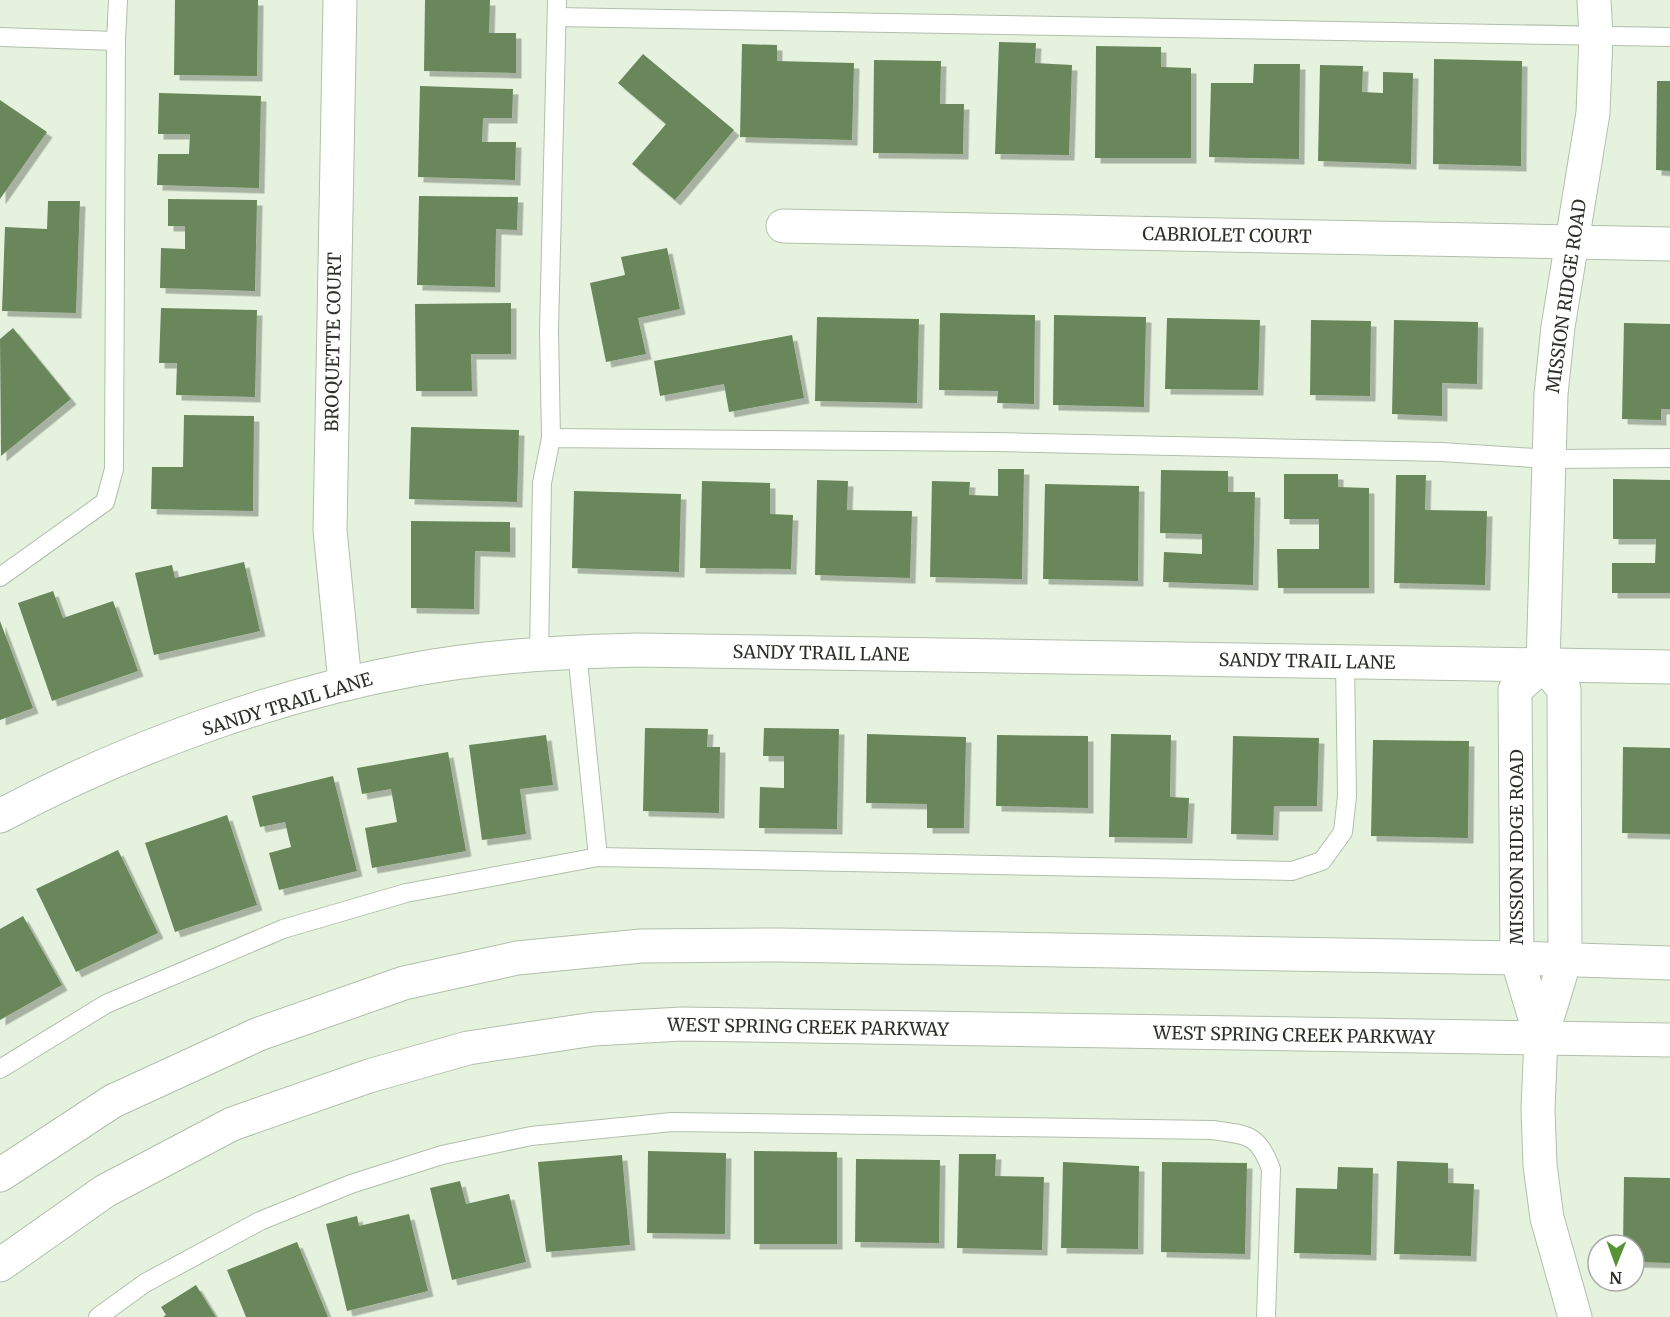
<svg xmlns="http://www.w3.org/2000/svg" width="1670" height="1317" viewBox="0 0 1670 1317" font-family="Merriweather,serif">
  <style>
    .building { fill: #6a875c; filter: url(#shadow) }
    .lines { fill: none; stroke-linecap: round; stroke-linejoin: round }
    .service-casing { stroke: #b1bfab; stroke-width: 20 }
    .minor-casing { stroke: #b1bfab; stroke-width: 35 }
    .tertiary-casing { stroke: #b1bfab; stroke-width: 35 }
    .primary-casing { stroke: #b1bfab; stroke-width: 35 }
    .service { stroke: #fff; stroke-width: 18 }
    .minor { stroke: #fff; stroke-width: 33 }
    .tertiary { stroke: #fff; stroke-width: 33 }
    .primary { stroke: #fff; stroke-width: 33 }
    .labels { text-anchor: middle; dominant-baseline: central; stroke-width: 4.5; stroke-linejoin: round; paint-order: stroke }
    .street-label { font-size: 18px; fill: #2b3028; stroke: #fff }
  </style>
  <defs>
    <filter id="shadow"><feDropShadow dx="5.5" dy="5.5" stdDeviation="0" flood-color="#0004"/></filter>
  </defs>
  <rect width="100%" height="100%" fill="#e5f3de"/>
  <!-- building -->
  <g class="building">
    <polygon points="175,0 258,0 257,76 174,75"/>
    <polygon points="425,0 490,0 489,33 516,33 516,73 424,71"/>
    <polygon points="999,42 1036,43 1035,63 1072,65 1069,155 995,154"/>
    <polygon points="742,44 777,45 777,61 854,63 852,140 740,137"/>
    <polygon points="1096,46 1161,47 1161,67 1191,68 1191,158 1095,158"/>
    <polygon points="643,54 734,130 675,200 632,164 666,124 618,83"/>
    <polygon points="1434,59 1522,61 1521,166 1433,164"/>
    <polygon points="874,60 941,61 940,104 964,104 963,154 873,153"/>
    <polygon points="1254,64 1300,64 1299,159 1209,157 1211,83 1253,83"/>
    <polygon points="1320,65 1363,66 1362,92 1383,93 1383,72 1413,73 1411,164 1318,161"/>
    <polygon points="1657,81 1670,81 1670,171 1656,170"/>
    <polygon points="420,86 513,89 512,118 483,118 482,142 516,142 515,180 418,177"/>
    <polygon points="159,93 261,96 259,188 157,185 158,154 189,154 190,134 158,134"/>
    <polygon points="0,100 47,132 0,199"/>
    <polygon points="419,196 518,197 517,230 496,229 495,287 417,285"/>
    <polygon points="168,199 257,200 255,291 160,288 161,248 185,249 185,226 168,226"/>
    <polygon points="48,201 80,201 76,313 2,311 5,227 47,229"/>
    <polygon points="667,248 680,309 638,318 646,354 606,362 590,283 625,275 621,257"/>
    <polygon points="511,303 511,354 471,354 472,391 416,391 415,304"/>
    <polygon points="161,308 257,310 255,397 176,395 177,363 159,363"/>
    <polygon points="940,313 1035,315 1034,404 997,403 998,391 939,390"/>
    <polygon points="1054,315 1146,317 1144,407 1053,405"/>
    <polygon points="817,317 919,319 917,403 815,401"/>
    <polygon points="1167,318 1260,320 1258,390 1165,389"/>
    <polygon points="1311,320 1371,321 1370,396 1310,395"/>
    <polygon points="1394,320 1478,322 1477,384 1442,383 1442,416 1392,414"/>
    <polygon points="1624,323 1670,324 1670,409 1661,409 1661,420 1622,419"/>
    <polygon points="13,328 71,399 1,456 0,339"/>
    <polygon points="792,335 804,398 729,412 724,384 660,396 654,361"/>
    <polygon points="184,415 254,416 253,511 151,509 152,467 183,467"/>
    <polygon points="411,427 519,430 517,502 409,499"/>
    <polygon points="998,469 1024,469 1022,579 930,577 932,481 970,482 969,495 998,496"/>
    <polygon points="1161,470 1228,471 1228,492 1255,492 1253,585 1163,582 1164,552 1202,554 1202,534 1160,533"/>
    <polygon points="1284,474 1338,474 1338,487 1369,488 1369,588 1278,588 1277,549 1319,549 1319,519 1284,519"/>
    <polygon points="1396,475 1426,475 1425,510 1487,511 1485,585 1394,583"/>
    <polygon points="1613,479 1670,480 1670,593 1612,593 1612,563 1655,563 1656,539 1613,539"/>
    <polygon points="817,480 848,481 847,510 912,511 910,578 815,575"/>
    <polygon points="702,481 770,483 770,514 793,515 791,569 700,568"/>
    <polygon points="1045,484 1139,486 1138,581 1043,579"/>
    <polygon points="574,491 681,494 679,572 572,568"/>
    <polygon points="411,521 510,522 510,552 475,551 474,609 411,608"/>
    <polygon points="244,562 260,631 154,655 135,573 172,565 175,578"/>
    <polygon points="53,591 63,618 113,601 138,671 52,701 18,603"/>
    <polygon points="0,621 33,708 0,720"/>
    <polygon points="645,728 708,729 707,747 720,747 719,813 643,811"/>
    <polygon points="764,728 839,729 837,829 759,828 760,787 784,788 784,756 763,756"/>
    <polygon points="867,734 966,737 964,828 927,828 927,804 866,803"/>
    <polygon points="1111,734 1171,735 1170,797 1189,798 1187,838 1109,837"/>
    <polygon points="546,735 553,785 520,789 526,834 482,840 469,745"/>
    <polygon points="997,735 1088,736 1088,808 996,806"/>
    <polygon points="1233,736 1319,738 1317,806 1274,806 1273,835 1231,834"/>
    <polygon points="1373,740 1469,741 1468,838 1371,836"/>
    <polygon points="1623,747 1670,748 1670,834 1622,833"/>
    <polygon points="448,752 466,851 372,868 365,828 397,822 391,789 362,794 357,768"/>
    <polygon points="333,776 357,871 279,890 269,853 291,847 285,822 260,827 252,796"/>
    <polygon points="227,815 257,905 175,932 145,843"/>
    <polygon points="118,850 158,933 76,972 36,889"/>
    <polygon points="23,916 62,985 0,1020 0,929"/>
    <polygon points="648,1151 726,1153 725,1234 647,1233"/>
    <polygon points="754,1151 837,1152 837,1244 754,1244"/>
    <polygon points="959,1154 996,1154 995,1176 1044,1177 1042,1250 957,1248"/>
    <polygon points="622,1155 630,1245 546,1252 538,1162"/>
    <polygon points="856,1159 940,1160 939,1243 855,1242"/>
    <polygon points="1397,1161 1448,1163 1448,1183 1474,1184 1471,1256 1394,1254"/>
    <polygon points="1063,1162 1139,1166 1138,1249 1061,1248"/>
    <polygon points="1162,1162 1247,1163 1245,1254 1161,1252"/>
    <polygon points="1338,1167 1373,1168 1371,1255 1294,1253 1296,1188 1337,1189"/>
    <polygon points="1624,1177 1670,1178 1670,1263 1634,1262 1634,1245 1623,1245"/>
    <polygon points="460,1181 466,1204 509,1194 526,1262 452,1280 430,1188"/>
    <polygon points="409,1214 428,1291 347,1311 326,1224 357,1216 359,1226"/>
    <polygon points="297,1242 328,1317 246,1317 227,1270"/>
    <polygon points="196,1285 216,1317 163,1317 166,1315 161,1307"/>
  </g>
  <g class="lines">
    <!-- service casing -->
    <g class="service-casing">
      <g id="service">
        <polyline points="557,17 1670,37"/>
        <polyline points="0,37 116,41 114,469 105,502 0,577"/>
        <polyline points="116,41 118,0"/>
        <polyline points="551,438 549,330 557,0"/>
        <polyline points="577,652 598,857"/>
        <polyline points="539,653 542,483 551,438 995,442 1442,452 1549,459 1670,458"/>
        <polyline points="0,1069 106,1004 283,929 406,893 598,857 1292,871 1322,861 1343,832 1347,796 1345,662"/>
        <path d="M98,1317L145,1283L260,1221L351,1184L442,1155L531,1136L672,1122L1212,1130C1247,1135 1258,1133 1271,1169L1266,1317"/>
      </g>
    </g>
    <!-- minor casing -->
    <g class="minor-casing">
      <g id="minor">
        <polyline points="340,0 330,530 345,683"/>
        <polyline points="783,226 1670,244"/>
        <path d="M0,816C123,750 273,695 411,670C486,656 561,652 638,650L1670,667"/>
      </g>
    </g>
    <!-- tertiary casing -->
    <g class="tertiary-casing">
      <g id="tertiary">
        <polyline points="1541,1038 1517,958 1515,690 1543,665"/>
        <polyline points="1575,1317 1547,1218 1540,1165 1538,1109 1541,1038 1565,960 1564,689 1543,665 1551,394 1558,327 1593,113 1596,36 1594,0"/>
      </g>
    </g>
    <!-- primary casing -->
    <g class="primary-casing">
      <g id="primary">
        <polyline points="0,1175 113,1101 259,1034 404,983 517,958 641,946 779,945 1517,958 1670,963"/>
        <polyline points="0,1265 105,1191 232,1124 369,1076 468,1048 594,1029 682,1024 1670,1040"/>
      </g>
    </g>
    <!-- service -->
    <use href="#service" class="service"/>
    <!-- minor -->
    <use href="#minor" class="minor"/>
    <!-- tertiary -->
    <use href="#tertiary" class="tertiary"/>
    <!-- primary -->
    <use href="#primary" class="primary"/>
  </g>
  <g class="labels">
    <!-- street labels -->
    <g class="street-label">
      <text transform="translate(1227 235) rotate(1)">CABRIOLET COURT</text>
      <text transform="translate(1566 296) rotate(-82)">MISSION RIDGE ROAD</text>
      <text transform="translate(333 342) rotate(-89)">BROQUETTE COURT</text>
      <text transform="translate(821 653) rotate(1)">SANDY TRAIL LANE</text>
      <text transform="translate(1307 661) rotate(1)">SANDY TRAIL LANE</text>
      <text transform="translate(287 704) rotate(-17)">SANDY TRAIL LANE</text>
      <text transform="translate(1516 847) rotate(-90)">MISSION RIDGE ROAD</text>
      <text transform="translate(808 1027) rotate(1)">WEST SPRING CREEK PARKWAY</text>
      <text transform="translate(1294 1035) rotate(1)">WEST SPRING CREEK PARKWAY</text>
    </g>
  </g>
  <!-- north arrow -->
  <g transform="translate(1616 1263) rotate(181)"><circle r="28" fill="#ffffff" stroke="#aaaca9" stroke-width="1.5"/>
  <path d="M0-4.5L10 22L0 15L-10 22Z" fill="#579332"/>
  <text y="-9" font-size="16" font-weight="bold" text-anchor="middle" fill="#2b3028">N</text>
  </g>
</svg>
